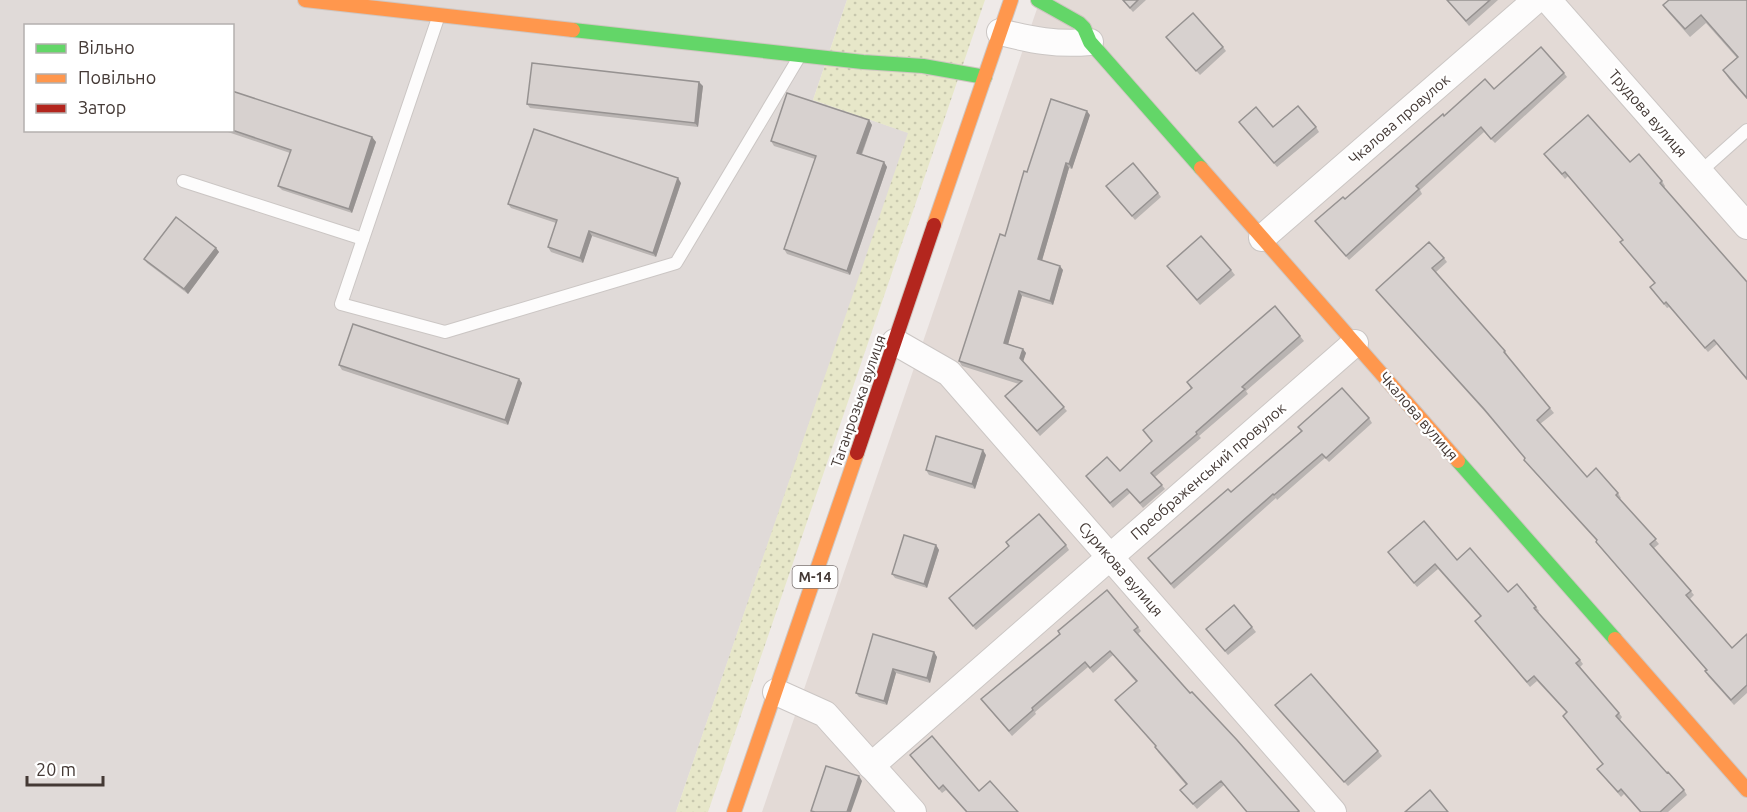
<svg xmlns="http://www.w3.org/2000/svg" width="1747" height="812" viewBox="0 0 1747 812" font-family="Ubuntu,sans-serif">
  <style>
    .residential { fill: #e3dad6 }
    .industrial { fill: #e0dad8; fill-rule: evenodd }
    .grass { fill: url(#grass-dots) }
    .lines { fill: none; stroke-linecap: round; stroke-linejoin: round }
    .lane-casing { stroke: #cbc6c4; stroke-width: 14 }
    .street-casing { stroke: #cbc6c4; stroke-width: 28 }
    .fast-casing { stroke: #cfc6c1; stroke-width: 16 }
    .slow-casing { stroke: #cfc6c1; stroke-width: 16 }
    .jam-casing { stroke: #cfc6c1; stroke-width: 16 }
    .lane { stroke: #fdfcfc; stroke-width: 12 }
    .street { stroke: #fdfcfc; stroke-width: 26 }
    .fast { stroke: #63d668; stroke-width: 14 }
    .slow { stroke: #ff974d; stroke-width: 14 }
    .jam { stroke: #b3261e; stroke-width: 14 }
    .wall { fill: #b9b4b2 }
    .shaded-wall { fill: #969291 }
    .building { fill: #d7d1cf; stroke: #969291; stroke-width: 1.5 }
    .labels { text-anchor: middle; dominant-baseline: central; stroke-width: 4.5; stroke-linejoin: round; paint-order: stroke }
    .shield { fill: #fff; stroke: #7c7472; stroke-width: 1.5 }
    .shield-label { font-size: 14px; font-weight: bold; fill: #443935 }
    .street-label { font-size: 15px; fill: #443935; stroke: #fff }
  </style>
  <defs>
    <pattern id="grass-dots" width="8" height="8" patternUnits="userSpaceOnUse" patternTransform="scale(1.5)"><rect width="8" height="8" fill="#e7e7c9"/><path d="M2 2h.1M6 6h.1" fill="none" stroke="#c7c7ad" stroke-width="1.8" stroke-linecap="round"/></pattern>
  </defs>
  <rect width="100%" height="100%" fill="#efeae8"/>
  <!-- residential -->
  <polygon class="residential" points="1040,0 1747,0 1747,812 762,812"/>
  <!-- industrial -->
  <path class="industrial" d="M0,0H847L813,100L909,133L676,812H0ZM26,26H232V130H26Z"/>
  <!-- grass -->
  <polygon class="grass" points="847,0 985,0 708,812 676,812 908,133 813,100"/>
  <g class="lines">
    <!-- lane casing -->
    <g class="lane-casing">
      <g id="lane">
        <polyline points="439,15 341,304 445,332 676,263 798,59"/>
        <polyline points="1700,172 1747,130"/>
        <polyline points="183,181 363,239"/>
      </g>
    </g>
    <!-- street casing -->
    <g class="street-casing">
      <g id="street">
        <polyline points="1548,0 1747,226"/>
        <path d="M1000,32C1032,40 1056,45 1090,42"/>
        <polyline points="1262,238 1536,0"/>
        <polyline points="895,342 949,373 1333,812"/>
        <polyline points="776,692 825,714 913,812"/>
        <polyline points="871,766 1355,343"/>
      </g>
    </g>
    <!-- fast casing -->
    <g class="fast-casing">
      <g id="fast">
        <polyline points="1038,0 1079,23 1084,28 1090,42 1201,168"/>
        <polyline points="573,30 863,62 923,66 985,77"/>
        <polyline points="1458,461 1615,639"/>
      </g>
    </g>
    <!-- slow casing -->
    <g class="slow-casing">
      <g id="slow">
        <polyline points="305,0 573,30"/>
        <polyline points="1201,168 1458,461"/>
        <polyline points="934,225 1011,0"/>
        <polyline points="1615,639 1747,790"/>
        <polyline points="734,812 857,453"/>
      </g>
    </g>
    <!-- jam casing -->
    <g class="jam-casing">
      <polyline id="jam" points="857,453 934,225"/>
    </g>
    <!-- lane -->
    <use href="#lane" class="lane"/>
    <!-- street -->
    <use href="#street" class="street"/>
    <!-- fast -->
    <use href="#fast" class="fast"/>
    <!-- slow -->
    <use href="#slow" class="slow"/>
    <!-- jam -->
    <use href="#jam" class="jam"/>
  </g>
  <!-- wall -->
  <g class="wall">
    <polygon points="1122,0 1146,0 1133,12"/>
    <polygon points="1447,0 1498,0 1469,26"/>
    <polygon points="1747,0 1747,99 1729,79 1723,70 1737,58 1706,23 1690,37 1669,13 1663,5"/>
    <polygon points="1166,37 1223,47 1226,51 1200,75"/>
    <polygon points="1564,73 1567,77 1495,143 1484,132 1420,190 1422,194 1349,260 1315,221 1345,199 1444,116 1494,89"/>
    <polygon points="703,86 698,127 530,108 527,104"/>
    <polygon points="1090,115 1072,169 1069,168 1042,260 1063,270 1053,305 1022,296 1008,344 1023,349 1026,353 1023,361 1067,411 1040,436 1005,396 1019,384 962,366 959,361 1005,236 1027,172"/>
    <polygon points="869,120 872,125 862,155 884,162 887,167 850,275 787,254 784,249 815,159 774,146 771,141"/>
    <polygon points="1239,122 1273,127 1316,127 1319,132 1277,167"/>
    <polygon points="222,130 372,137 376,142 352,213 282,190 278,186 290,153"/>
    <polygon points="1544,154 1630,162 1662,181 1665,186 1664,188 1747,282 1747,380 1717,344 1708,352 1669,307 1667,308 1650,287 1655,283 1620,242 1623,240 1568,176 1565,179"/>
    <polygon points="681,183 656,257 592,236 583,263 551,252 548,247 556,223 511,208 508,204"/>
    <polygon points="1106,186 1158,193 1161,197 1135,220"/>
    <polygon points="216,248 219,252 188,294 147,263 144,259"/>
    <polygon points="1444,258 1447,262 1436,272 1505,351 1508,356 1507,356 1554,413 1540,424 1587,477 1618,493 1621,498 1620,499 1659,544 1654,548 1694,595 1690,599 1732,648 1747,634 1747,693 1734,705 1708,676 1705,671 1706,670 1599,546 1596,542 1597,541 1527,464 1524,460 1525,459 1487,414 1376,290"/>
    <polygon points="1167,266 1231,270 1235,275 1200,305"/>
    <polygon points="1300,336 1304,341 1246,391 1248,394 1199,436 1201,438 1155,477 1165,489 1143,508 1130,493 1113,508 1086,476 1120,471 1152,441 1143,430 1191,389 1187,382"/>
    <polygon points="339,365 519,379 522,383 508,425 342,370"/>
    <polygon points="1369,418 1372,423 1329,462 1325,458 1277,500 1276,498 1174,589 1148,558 1231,492 1301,431 1298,427"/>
    <polygon points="986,455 975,489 929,475 926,470"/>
    <polygon points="1006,542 1066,545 1069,550 976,630 949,598 1009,546"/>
    <polygon points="936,545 939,550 927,588 895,578 892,574"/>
    <polygon points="1388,552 1457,560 1508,592 1536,607 1539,611 1538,612 1580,660 1583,664 1580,667 1619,713 1622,717 1620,720 1667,773 1684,790 1687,795 1668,812 1640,812 1624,794 1621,797 1597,769 1603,764 1563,716 1567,713 1537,681 1530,687 1478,625 1475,621 1480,616 1438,569 1417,587"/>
    <polygon points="1138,627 1141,631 1138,634 1190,693 1237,740 1300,812 1247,812 1224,785 1197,809 1180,790 1186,785 1158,752 1155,747 1156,746 1115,700 1136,682 1113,655 1093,673 1088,667 1035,712 1036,714 1012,736 981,699"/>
    <polygon points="1252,627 1256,632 1228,655 1206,629"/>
    <polygon points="873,634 934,652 937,657 930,683 896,673 887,705 859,697 856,693"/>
    <polygon points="1275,705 1378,751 1382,756 1348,786"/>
    <polygon points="910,755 979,791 1018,812 966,812 946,790 942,793"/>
  </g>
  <!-- shaded-wall -->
  <g class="shaded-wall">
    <polygon points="699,82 703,86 698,127 695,123"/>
    <polygon points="1087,111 1090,115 1072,169 1069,164"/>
    <polygon points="869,120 872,125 860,158 857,153"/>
    <polygon points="372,137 376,142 352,213 349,209"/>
    <polygon points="884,162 887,167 850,275 847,271"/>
    <polygon points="1066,163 1069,168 1041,264 1038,259"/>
    <polygon points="678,178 681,183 656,257 653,253"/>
    <polygon points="589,231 592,236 583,263 580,258"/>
    <polygon points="216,248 219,252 188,294 184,289"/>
    <polygon points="1060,266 1063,270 1053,305 1050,301"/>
    <polygon points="1019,291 1022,296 1007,348 1004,343"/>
    <polygon points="1023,349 1026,353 1023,362 1020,358"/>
    <polygon points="519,379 522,383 508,425 505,420"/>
    <polygon points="983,450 986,455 975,489 972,484"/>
    <polygon points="936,545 939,550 927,588 924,584"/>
    <polygon points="934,652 937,657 930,683 927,678"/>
    <polygon points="893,669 896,673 887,705 884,701"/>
    <polygon points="859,776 862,781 851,812 847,812"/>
  </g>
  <!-- building -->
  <g class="building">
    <polygon points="1123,0 1138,0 1130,8"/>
    <polygon points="1447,0 1490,0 1466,21"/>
    <polygon points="1669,0 1747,0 1747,98 1723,70 1738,57 1701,15 1685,29 1663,5"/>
    <polygon points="1193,13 1223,47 1196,71 1166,37"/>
    <polygon points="1541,47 1564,73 1491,139 1481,127 1416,186 1419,189 1346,256 1315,221 1343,197 1345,199 1443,114 1444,116 1485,79 1494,89"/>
    <polygon points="532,63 699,82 695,123 527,104"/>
    <polygon points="232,91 372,137 349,209 278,186 291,150 232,130"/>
    <polygon points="787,93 869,120 857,153 884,162 847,271 784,249 816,156 771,141"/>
    <polygon points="1051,99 1087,111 1069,164 1066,163 1038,259 1060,266 1050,301 1019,291 1004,343 1023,349 1020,358 1064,407 1037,431 1005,396 1022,381 959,361 1000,234 1005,236 1024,171 1027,172"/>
    <polygon points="1298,106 1316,127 1274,163 1239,122 1256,107 1273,127"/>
    <polygon points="1588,115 1630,162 1639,154 1662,181 1660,183 1747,282 1747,379 1714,340 1705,348 1666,302 1664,304 1650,287 1655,283 1620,242 1623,240 1565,172 1562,174 1544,154"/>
    <polygon points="534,129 678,178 653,253 589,231 580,258 548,247 557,220 508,204"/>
    <polygon points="1133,163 1158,193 1132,216 1106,186"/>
    <polygon points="176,217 216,248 184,289 144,259"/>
    <polygon points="1201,236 1231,270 1197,300 1167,266"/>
    <polygon points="1429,242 1444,258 1432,268 1505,351 1504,352 1550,408 1537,420 1587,477 1596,468 1618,493 1616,495 1656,539 1650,544 1691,591 1686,595 1732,648 1747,634 1747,685 1731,700 1705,671 1707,670 1596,542 1597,540 1524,460 1525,458 1484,409 1376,290"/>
    <polygon points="1275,306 1300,336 1242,387 1245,389 1196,432 1197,434 1151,473 1162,485 1140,503 1127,489 1110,503 1086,476 1107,457 1120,471 1152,441 1143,430 1192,388 1187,382"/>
    <polygon points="353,324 519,379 505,420 339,365"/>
    <polygon points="1342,388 1369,418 1326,458 1322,454 1274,495 1273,494 1171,584 1148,558 1228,489 1231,492 1302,431 1298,427"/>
    <polygon points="936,436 983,450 972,484 926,470"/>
    <polygon points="1039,514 1066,545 973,626 949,598 1009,546 1006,542"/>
    <polygon points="1424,521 1457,560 1470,548 1508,592 1517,584 1536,607 1534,608 1580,660 1576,663 1619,713 1616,716 1667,773 1668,772 1684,790 1660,812 1641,812 1621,789 1618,792 1597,769 1603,764 1563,716 1567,712 1534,676 1527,682 1475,621 1481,616 1435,564 1414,583 1388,552"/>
    <polygon points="904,535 936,545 924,584 892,574"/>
    <polygon points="1107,590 1138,627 1134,630 1190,693 1192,692 1237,740 1299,811 1297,812 1247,812 1221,781 1193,804 1180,790 1187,784 1155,747 1156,746 1115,700 1137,681 1110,651 1090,668 1085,662 1032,708 1033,710 1009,731 981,699 1060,634 1058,631"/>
    <polygon points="1234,605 1252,627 1225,651 1206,629"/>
    <polygon points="873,634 934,652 927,678 893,669 884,701 856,693"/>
    <polygon points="1311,674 1378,751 1344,782 1275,705"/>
    <polygon points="932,736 979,791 990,781 1018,812 967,812 943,785 939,789 910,755"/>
    <polygon points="826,766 859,776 847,812 815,812 811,811"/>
    <polygon points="1430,790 1448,812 1405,812"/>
  </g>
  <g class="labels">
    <!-- shield labels -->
    <rect class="shield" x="792.5" y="566" width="45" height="22" rx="4.5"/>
    <g class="shield-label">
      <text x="815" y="577">М-14</text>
    </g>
    <!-- street labels -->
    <g class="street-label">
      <text transform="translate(1648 113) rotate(49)">Трудова вулиця</text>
      <text transform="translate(1399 119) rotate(-41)">Чкалова провулок</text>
      <text transform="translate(858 401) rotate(-71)">Таганрозька вулиця</text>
      <text transform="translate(1419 416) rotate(49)">Чкалова вулиця</text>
      <text transform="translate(1208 471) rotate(-41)">Преображенський провулок</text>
      <text transform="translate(1121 569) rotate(49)">Сурикова вулиця</text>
    </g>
  </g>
  <!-- legend -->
  <rect x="24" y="24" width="210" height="108" fill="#ffffff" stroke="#b4b0ae" stroke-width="1.5"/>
  <rect x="36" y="44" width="30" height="9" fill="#63d668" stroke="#b4b0ae" stroke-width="1.5"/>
  <text x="78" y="54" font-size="18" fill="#443935">Вільно</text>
  <rect x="36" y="74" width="30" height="9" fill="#ff974d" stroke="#b4b0ae" stroke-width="1.5"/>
  <text x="78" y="84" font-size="18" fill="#443935">Повільно</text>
  <rect x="36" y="104" width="30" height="9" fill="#b3261e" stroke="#b4b0ae" stroke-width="1.5"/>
  <text x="78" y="114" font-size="18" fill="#443935">Затор</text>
  <!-- scale -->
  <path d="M27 776v9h76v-9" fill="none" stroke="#443935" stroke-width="3"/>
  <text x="36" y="776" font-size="18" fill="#443935" stroke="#ffffff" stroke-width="4.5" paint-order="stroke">20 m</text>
</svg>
